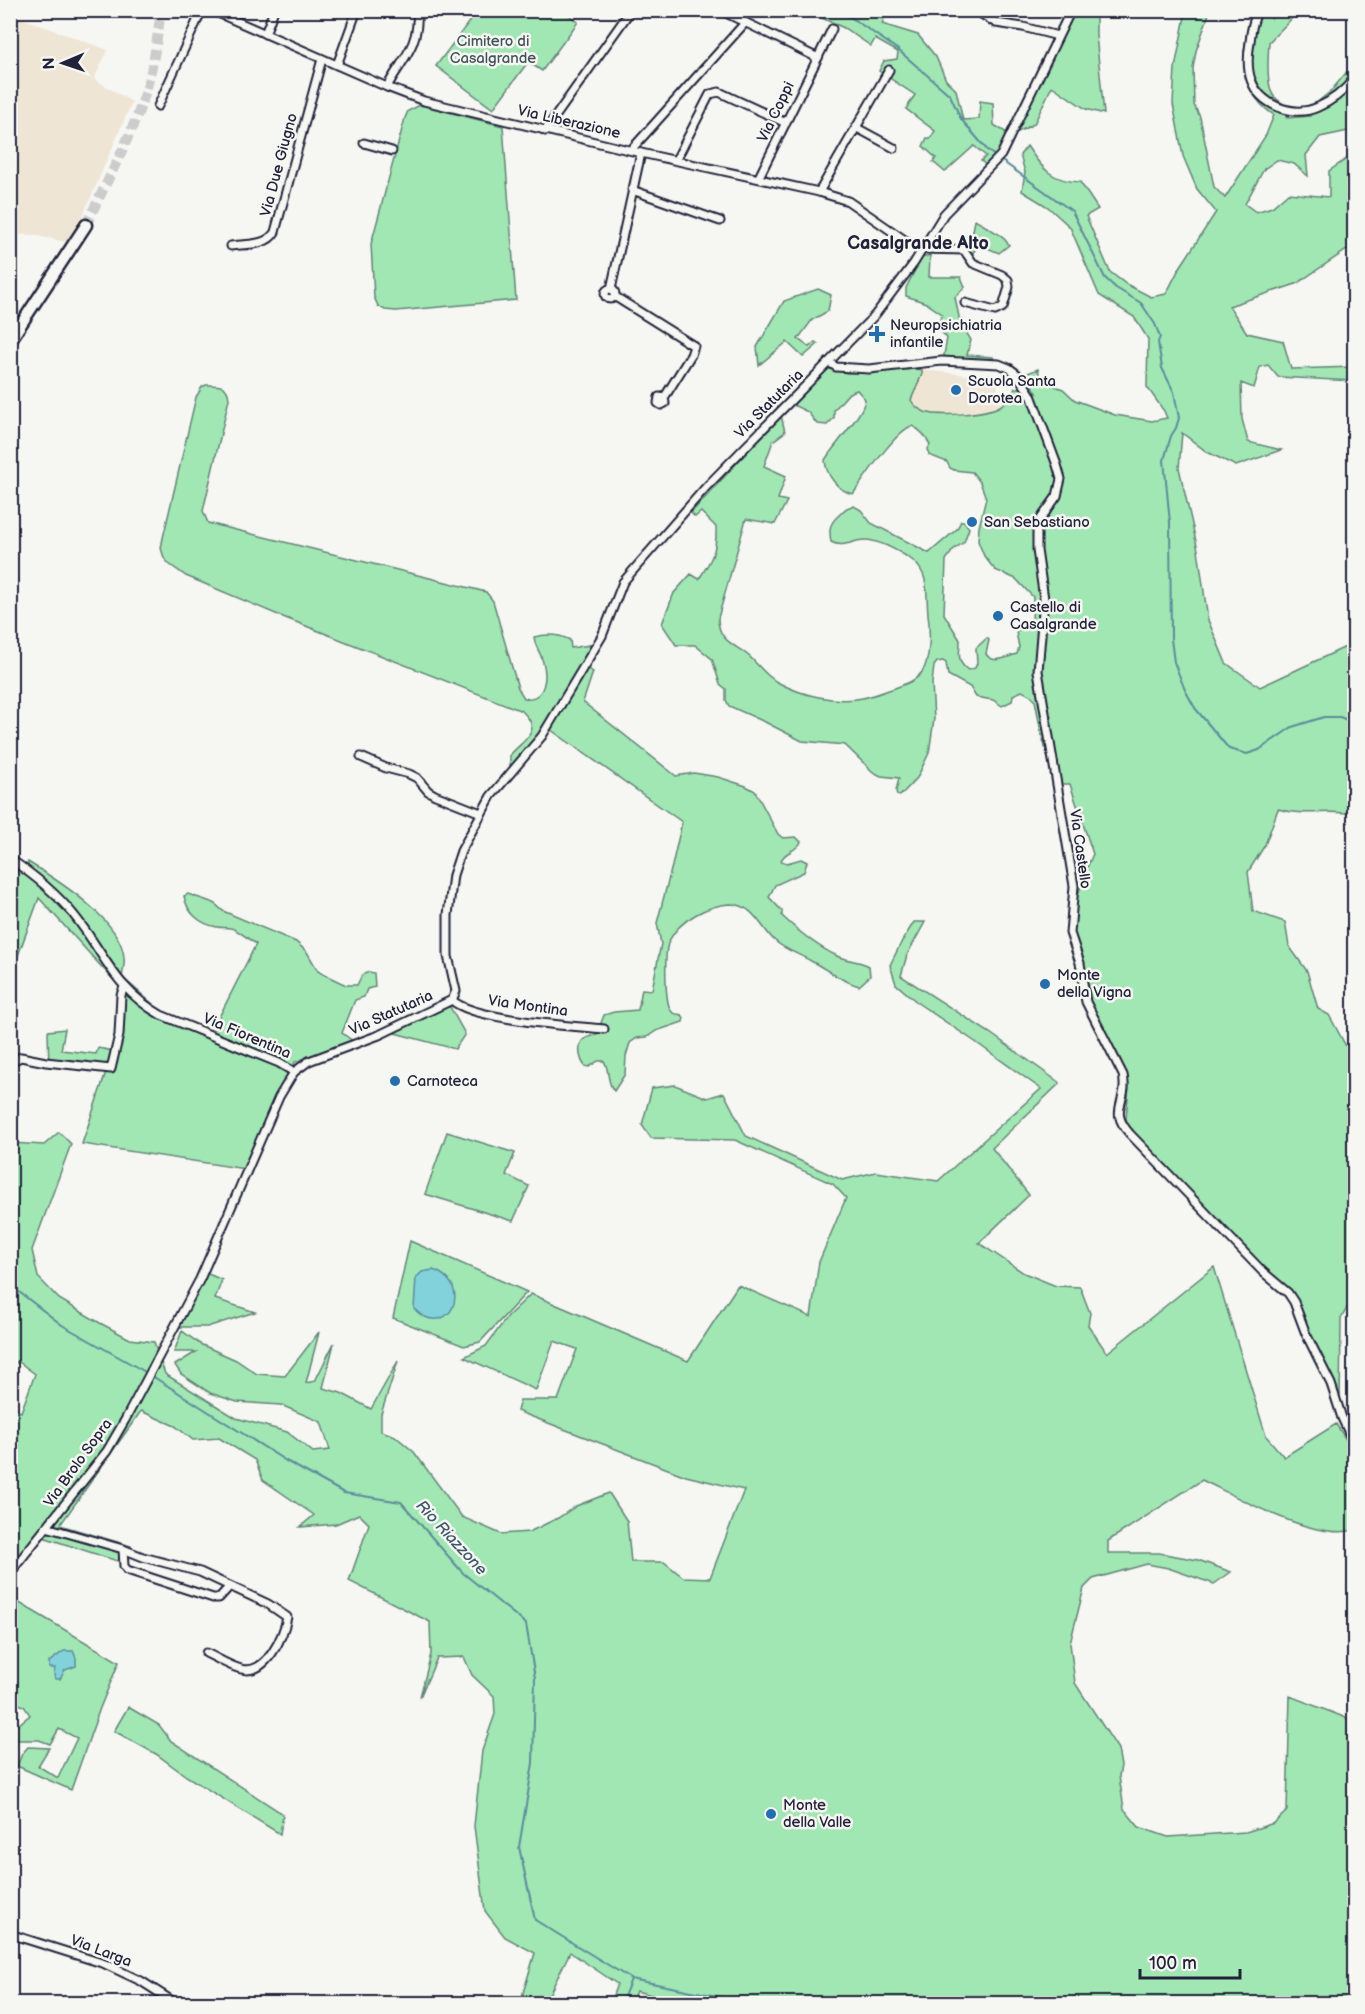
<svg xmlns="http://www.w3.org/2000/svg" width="1365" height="2014" viewBox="0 0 1365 2014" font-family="'Balsamiq Sans',sans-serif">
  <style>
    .built { fill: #efe5d5 }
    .green { fill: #a1e7b3; stroke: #628477; stroke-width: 1.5 }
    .water { fill: #82d2dc; stroke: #5c8c9c; stroke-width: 1.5 }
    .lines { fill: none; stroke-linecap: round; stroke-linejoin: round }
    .stream { stroke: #5c8c9c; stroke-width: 2 }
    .primary-tunnel { stroke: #cccccd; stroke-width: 10; stroke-dasharray: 10 5; stroke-linecap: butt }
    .street-casing { stroke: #22223b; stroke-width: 11 }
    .primary-casing { stroke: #22223b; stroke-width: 15 }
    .street { stroke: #f6f6f2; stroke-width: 7 }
    .primary { stroke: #f6f6f2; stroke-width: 10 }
    .poi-dot { fill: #1f6fb2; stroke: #f6f6f2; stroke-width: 2 }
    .labels { text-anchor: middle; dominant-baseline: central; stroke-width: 5; stroke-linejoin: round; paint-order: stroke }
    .park-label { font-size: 15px; fill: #425359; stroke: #f6f6f2 }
    .street-label { font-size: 15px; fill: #22223b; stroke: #f6f6f2 }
    .poi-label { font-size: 15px; fill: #22223b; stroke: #f6f6f2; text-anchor: start }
    .water-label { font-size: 16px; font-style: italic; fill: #3f576b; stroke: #f6f6f2 }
    .quarter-label { font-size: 18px; font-weight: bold; fill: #22223b; stroke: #f6f6f2 }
  </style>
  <rect width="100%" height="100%" fill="#f6f6f2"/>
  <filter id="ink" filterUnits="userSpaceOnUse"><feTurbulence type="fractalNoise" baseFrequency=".0167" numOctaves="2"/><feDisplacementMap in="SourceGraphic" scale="12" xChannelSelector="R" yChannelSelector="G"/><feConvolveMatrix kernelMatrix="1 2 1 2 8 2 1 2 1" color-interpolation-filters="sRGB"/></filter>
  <g filter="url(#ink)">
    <!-- built -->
    <g class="built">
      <polygon points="10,14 108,50 94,79 132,102 71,243 33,235 11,234"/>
      <polygon points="922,370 996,378 1001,406 990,410 943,415 921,410 914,406 911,400 922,374"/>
    </g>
    <!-- green -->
    <g class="green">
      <polygon points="1075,10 1096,11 1096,35 1104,114 1086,109 1052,86 1034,124 1016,133"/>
      <polygon points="477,11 563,11 578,22 542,71 528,62 493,109 436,66"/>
      <polygon points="806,11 863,11 870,15 871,11 887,11 882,24 918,35 936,57 946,80 956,90 963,120 979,119 980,101 993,103 994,125 1007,133 998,152 986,165 981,161 986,156 974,146 945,172 933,162 936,158 923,146 927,138 930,139 935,131 906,109 915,95 879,71 884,61 897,59 898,52 875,39 871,46 844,28"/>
      <path d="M1186,11H1210L1196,51L1193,68L1194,105L1200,117L1214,187L1225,198L1266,135L1274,115C1238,92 1241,48 1252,11H1274L1271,19L1280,11H1299L1269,42C1268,55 1266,84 1273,95C1276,100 1284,104 1288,107L1287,118L1310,116L1320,100L1331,91L1354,63V126L1348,131L1320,137L1306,155L1308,176L1294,164L1277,160L1264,169L1245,204L1256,212L1272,207L1288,193L1329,197V171L1354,154V245L1296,284L1229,306L1247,333L1283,341L1291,369L1354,367V381L1278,377L1268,365L1260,367L1254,388L1241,383L1242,419L1248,442L1281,450L1236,466L1207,452L1182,433L1179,468L1198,550L1208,620L1226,663L1260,687L1354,643V814C1329,809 1303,817 1278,809L1265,845L1248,872L1253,911L1285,922L1289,946L1307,971L1318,1009L1329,1015L1354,1061V1295L1341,1319L1340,1402L1294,1300L1132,1133L1126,1119L1129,1085L1121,1061L1089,999L1071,934L1075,906L1084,874L1093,854L1070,784H1055L1041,732L1035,700L1030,695L1022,691L1013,695L1012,701L1002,706L993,700L976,697L970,687L948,675L946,663L943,661L937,662L934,666L932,683L934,719L929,753L917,778L900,796L897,795L896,791L899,778L881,776L873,772L845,745L802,741L765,722L729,706L726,700V689L720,684L712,659L695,645H676L662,624L674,593L691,574L699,579C712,559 717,551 716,527L701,512L695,517L691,513L781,415L785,432L773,441L764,466L786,476L778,499L787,501L775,524L746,519L718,618C718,642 735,644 750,657C760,667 768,678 781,684C802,695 832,702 856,699C869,698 882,692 895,688C905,684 916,681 922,672C931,659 930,629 928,614C926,594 930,574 912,560C900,552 881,541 866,540C854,539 844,549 831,542C829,530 829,524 838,516C845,510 845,507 854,506L861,510L871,523L929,553L957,529L961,521H964L969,528L964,542L953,550L946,560L944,614L960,640C960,652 956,662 968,670L975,668L977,663L976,648L987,638L989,640L986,654C993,665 1006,657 1017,654L1019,647L1016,632L1032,620L1033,597L1016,579L995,570L984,556L978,541L979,527L986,498L980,482L972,472L954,470L950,468L947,462L929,455L928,449L930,445C925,436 921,430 912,426C896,430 864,479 853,494C838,491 826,475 825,460C833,446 865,413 865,399L857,390L849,393L834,410V418L827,425L817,424L808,412L795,406L793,401L828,368L847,373L915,369L922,370V374L911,400C914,406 918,409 925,412C940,417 986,414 1000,406C1008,401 1012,396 1015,388H1021L1037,393L1025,374L1038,369L1041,381L1063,389L1075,400L1115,415L1152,421L1167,418L1164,411L1147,387L1148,339L1134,317L1099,295L1070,227L1048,207L1022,191L1025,172L1020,155L1027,146C1042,169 1052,181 1080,182L1098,209L1086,216L1110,272L1126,284L1151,297L1166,294L1179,269L1216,212L1197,189L1183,156L1173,104L1175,68Z"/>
      <polygon points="420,105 503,126 516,300 396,311 385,310 378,306 374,297 371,244 405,118 408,111"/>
      <polygon points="975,220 1002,236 1009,245 999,253 985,247 977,247 972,254 969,253"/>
      <polygon points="930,255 929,277 961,277 965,287 955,297 960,322 971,340 967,355 993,357 994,363 943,361 947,338 937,327 942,314 926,303 906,296 906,288 921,258"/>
      <polygon points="818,289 831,295 828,311 812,320 798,339 809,347 815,342 818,344 803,357 787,342 759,365 757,347 784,301"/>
      <path d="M206,385C219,385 228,384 229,399L203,511L208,523L486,592L493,601L518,688L524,698C546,701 548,675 542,659C539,649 535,648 534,637C546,634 559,634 570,640L571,648L590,645V651L582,665L593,672L583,702L676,776L694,773L718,777L746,786L755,791L778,834L783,838L796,837L801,842C796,852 784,851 781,861L787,863L801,859L807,862L804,872L775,885L769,897L782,911V916C799,932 816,946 837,956C847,961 858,960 869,966L870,976L859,986C839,980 828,970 811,961C799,954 783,949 774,940C760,926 753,904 730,904C708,905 679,920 669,941C664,951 665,998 670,1009C672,1014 677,1014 682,1015L684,1018L683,1022L656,1031L647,1037L637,1038L630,1043L626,1056L625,1074L614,1091C606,1082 610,1070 604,1061H598L589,1067L585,1066C580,1060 577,1047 583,1040C586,1037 593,1036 597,1034L604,1015L614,1012L638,1010L642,989L652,990L661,944L657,923L672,866L682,822L551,730L545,731L510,768V755C524,739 544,732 522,711L283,617L186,576L169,564L164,558L161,548L163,538L196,397L202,387Z"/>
      <path d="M28,862C57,880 122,920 124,958C125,964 123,971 122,977L162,1012L212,1031L256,944C248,939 240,931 231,928C227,927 221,928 217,927C200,924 187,913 184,896L188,894L214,903L223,911L296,942L307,952L318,971L323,974L346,985H357L362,975L369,972L374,973L375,987L367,989L364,997L355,1000L342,1033L353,1041L295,1062L245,1169L82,1144L106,1072L49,1066L48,1031L65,1029L61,1050L96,1054L98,1048L114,1051L119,1010V986L39,898L15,964L11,1000L10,864L28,876Z"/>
      <path d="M914,922H925L907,955L901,976L990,1033L1060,1083L992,1148L1029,1195L979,1243L1024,1273L1056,1286L1080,1287L1090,1313L1088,1325L1107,1353L1214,1267L1266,1436L1284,1457L1336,1424L1354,1452V1530C1315,1541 1239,1498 1202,1480L1108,1541V1553H1159L1198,1560L1231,1572L1214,1584L1168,1568L1147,1564L1093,1579L1084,1588L1070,1643L1075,1683L1118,1749L1121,1766L1119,1776L1124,1809L1139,1827L1168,1837L1246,1832L1274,1823L1287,1811L1290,1696L1354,1721V2003L685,2004L636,1991L631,2003H610L617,1984L570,1952L545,2003H520L535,1953L505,1937L485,1911L474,1826L482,1751L495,1714L494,1696L472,1675L464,1657L437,1658L420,1697L431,1654L430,1622L349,1581L369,1524L359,1514L336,1524L300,1527L314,1515L263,1480L255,1460L219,1438L193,1440L175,1426L141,1411L60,1525L131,1546L128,1551L117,1561L43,1537L11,1580V1408L21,1412L35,1374L19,1362L11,1364V1143L44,1145L59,1132L71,1144L32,1250L38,1277L59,1299L100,1323L130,1339L154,1342L165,1374L236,1418L287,1432L313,1452L330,1450L321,1422L281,1405L237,1402L210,1393L181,1374L175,1365L196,1352H174L182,1331L200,1344L236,1360L257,1374L285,1376L319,1332L306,1383L315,1381L334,1343L323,1388L341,1393L371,1409L398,1361L381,1414V1431L395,1436L414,1452L462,1517L501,1534L529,1532L558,1518L576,1506L609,1493L627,1521L631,1562H664L683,1577L710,1578L744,1490L686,1476L517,1411L520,1400H558L577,1349L554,1341L536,1390L464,1357L486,1346L508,1316L531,1294L688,1361L738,1285L811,1317L819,1262L846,1198L833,1184L735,1140L651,1138L642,1125L652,1088L675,1085L707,1098L724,1093L746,1136L842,1180L876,1172L938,1181L1041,1089L974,1041L919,1004L896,984L890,965L902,941Z"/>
      <polygon points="443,1007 450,1007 465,1034 455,1049 391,1032"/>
      <polygon points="447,1132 515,1153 506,1175 529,1186 513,1221 425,1194"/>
      <polygon points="410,1241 527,1292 480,1342 464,1346 393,1318"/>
      <polygon points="206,1273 222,1280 215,1299 255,1312 207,1327 179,1327"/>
      <polygon points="11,1598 119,1662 100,1708 71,1790 17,1766 22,1754 28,1747 49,1748 38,1766 58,1778 77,1738 59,1729 50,1744 39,1740 18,1740 11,1732 11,1728 19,1724 30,1715 24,1706 11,1701"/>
      <polygon points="128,1707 159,1725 171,1741 283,1814 280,1834 186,1776 156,1754 114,1731"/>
    </g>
    <!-- water -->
    <g class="water">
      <path d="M433,1270C470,1282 455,1330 425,1317C421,1316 417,1311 414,1309L416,1278L422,1272Z"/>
      <polygon points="64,1651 73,1651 76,1658 76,1666 65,1670 60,1679 55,1679 54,1674 55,1668 49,1668 49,1662"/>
    </g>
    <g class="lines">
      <!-- stream -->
      <g class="stream">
        <polyline points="840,10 897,49 950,95 961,119 988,151 1072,211 1105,278 1116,288 1141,303 1155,324 1160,337 1158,342 1162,368 1174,392 1179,418 1176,428 1171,436 1164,460 1170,523 1171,639 1174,662 1185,690 1195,708 1229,749 1247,754 1259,750 1292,727 1324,717 1340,717 1354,723"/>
        <polyline points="10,1285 62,1325 149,1374 286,1461 344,1493 401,1502 463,1573 526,1624 535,1678 533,1763 519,1847 535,1920 631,1979 757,2004"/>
        <polyline points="621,2004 631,1979"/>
      </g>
      <!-- primary-tunnel -->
      <path class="primary-tunnel" d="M86,225C106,183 129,141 144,97C153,69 157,40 161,10"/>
      <!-- street casing -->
      <g class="street-casing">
        <g id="street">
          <polyline points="211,10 387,87 424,101 641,153 819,192 848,201 909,243 922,249 964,250 973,263 1002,275 1008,280 1009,287 1003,307 995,311 965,303"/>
          <polyline points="720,10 818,58"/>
          <polyline points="975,10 996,23 1023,27 1058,36"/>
          <path d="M1258,10C1253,20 1251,31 1250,42C1245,71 1249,94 1278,107C1291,112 1305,113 1318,107C1332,101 1345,90 1354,79"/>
          <polyline points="265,34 274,10"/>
          <polyline points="337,65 357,10"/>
          <path d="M387,87C402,59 420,46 417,10"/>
          <polyline points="158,106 202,10"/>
          <polyline points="857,128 894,148"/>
          <polyline points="545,131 631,10"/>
          <polyline points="364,143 392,151"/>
          <polyline points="631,150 744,24"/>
          <polyline points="676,160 710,94 719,92 786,123"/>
          <polyline points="759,177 832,29"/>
          <polyline points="632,190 720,221"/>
          <polyline points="819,192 889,70"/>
          <path d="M231,246C246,244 267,246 275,232L322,59"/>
          <circle cx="610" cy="294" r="5"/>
          <polyline points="611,289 641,153"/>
          <polyline points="614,296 694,346 691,355 664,398 665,403 661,405 658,403 659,397 664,398"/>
          <path d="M829,362L836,367L869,369L942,361L999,364L1009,368L1017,374L1031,395L1057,465L1061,479L1057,496L1040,520L1037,529V550L1044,599L1038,671L1074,886L1070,933L1080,963L1086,1002L1123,1075C1129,1103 1107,1109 1130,1134L1263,1272L1288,1293L1294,1302L1306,1334L1331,1384L1342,1418L1354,1443"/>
          <polyline points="361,757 386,768 409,774 417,778 428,791 435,795 481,813"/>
          <path d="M10,859C34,875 55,892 73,914C105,953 113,988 161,1015L279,1063L294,1072"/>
          <path d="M452,1000C472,1020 572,1026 604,1029"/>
          <polyline points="10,1062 21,1057 46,1062 111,1069 119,1035 121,995 124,987"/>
          <path d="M46,1527L123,1549L143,1557L200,1572L268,1604L287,1617C284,1636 266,1676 241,1669C229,1666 217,1658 206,1653"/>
          <polyline points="123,1549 124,1566 127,1570 213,1598 219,1598 229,1587"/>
          <polyline points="10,1573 107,1451 125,1420 200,1279 279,1097 294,1072 309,1061 379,1035 452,1000 456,991 448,956 448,915 453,875 461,851 491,796 542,736 602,636 623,582 706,487 875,315 914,263 944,214 1001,155 1071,10"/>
          <polyline points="10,1934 105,1964 141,1981 177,2004"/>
        </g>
      </g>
      <!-- primary casing -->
      <g class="primary-casing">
        <polyline id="primary" points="10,341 86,225"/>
      </g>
      <!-- street -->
      <use href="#street" class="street"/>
      <!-- primary -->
      <use href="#primary" class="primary"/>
    </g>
  </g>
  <!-- markers -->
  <g class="poi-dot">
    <path d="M874 325h6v6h6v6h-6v6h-6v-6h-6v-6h6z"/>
    <circle cx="956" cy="390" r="6"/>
    <circle cx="972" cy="522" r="6"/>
    <circle cx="998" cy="616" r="6"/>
    <circle cx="1045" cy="984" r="6"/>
    <circle cx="395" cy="1081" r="6"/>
    <circle cx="771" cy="1814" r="6"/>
  </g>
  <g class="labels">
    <!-- park labels -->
    <g class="park-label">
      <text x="493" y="41">Cimitero di<tspan x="493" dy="17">Casalgrande</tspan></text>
    </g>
    <!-- street labels -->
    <g class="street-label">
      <text transform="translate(776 112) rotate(-64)">Via Coppi</text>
      <text transform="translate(569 122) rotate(13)">Via Liberazione</text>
      <text transform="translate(279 165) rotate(-75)">Via Due Giugno</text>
      <text transform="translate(769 404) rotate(-45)">Via Statutaria</text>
      <text transform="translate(1080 849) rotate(82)">Via Castello</text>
      <text transform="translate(528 1006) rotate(8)">Via Montina</text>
      <text transform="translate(391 1013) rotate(-24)">Via Statutaria</text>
      <text transform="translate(247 1036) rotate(23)">Via Fiorentina</text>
      <text transform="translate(78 1463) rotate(-54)">Via Brolo Sopra</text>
      <text transform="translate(101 1951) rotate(21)">Via Larga</text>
    </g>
    <!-- poi labels -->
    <g class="poi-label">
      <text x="890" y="325">Neuropsichiatria<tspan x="890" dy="17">infantile</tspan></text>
      <text x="968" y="381">Scuola Santa<tspan x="968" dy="17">Dorotea</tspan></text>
      <text x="984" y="522">San Sebastiano</text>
      <text x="1010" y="607">Castello di<tspan x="1010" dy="17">Casalgrande</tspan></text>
      <text x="1057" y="975">Monte<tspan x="1057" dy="17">della Vigna</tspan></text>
      <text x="407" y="1081">Carnoteca</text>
      <text x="783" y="1805">Monte<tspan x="783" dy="17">della Valle</tspan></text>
    </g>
    <!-- water labels -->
    <g class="water-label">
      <text transform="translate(451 1538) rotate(47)">Rio Riazzone</text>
    </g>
    <!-- quarter labels -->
    <g class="quarter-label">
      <text x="918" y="243">Casalgrande Alto</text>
    </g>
  </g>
  <!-- margin -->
  <rect width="1365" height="2014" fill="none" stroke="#f6f6f2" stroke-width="36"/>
  <rect x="18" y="18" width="1329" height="1978" fill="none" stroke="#22223b" stroke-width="2" filter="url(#ink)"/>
  <!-- north arrow -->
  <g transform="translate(63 63) rotate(268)" stroke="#f6f6f2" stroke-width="4.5" paint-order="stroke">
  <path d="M0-4.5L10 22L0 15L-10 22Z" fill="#22223b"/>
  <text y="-9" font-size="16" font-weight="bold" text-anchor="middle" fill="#22223b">N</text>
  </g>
  <!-- scale -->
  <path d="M1140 1969v9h100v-9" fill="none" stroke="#22223b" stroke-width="3"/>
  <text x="1149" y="1969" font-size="18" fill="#22223b" stroke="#f6f6f2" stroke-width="4.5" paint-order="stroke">100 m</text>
</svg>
